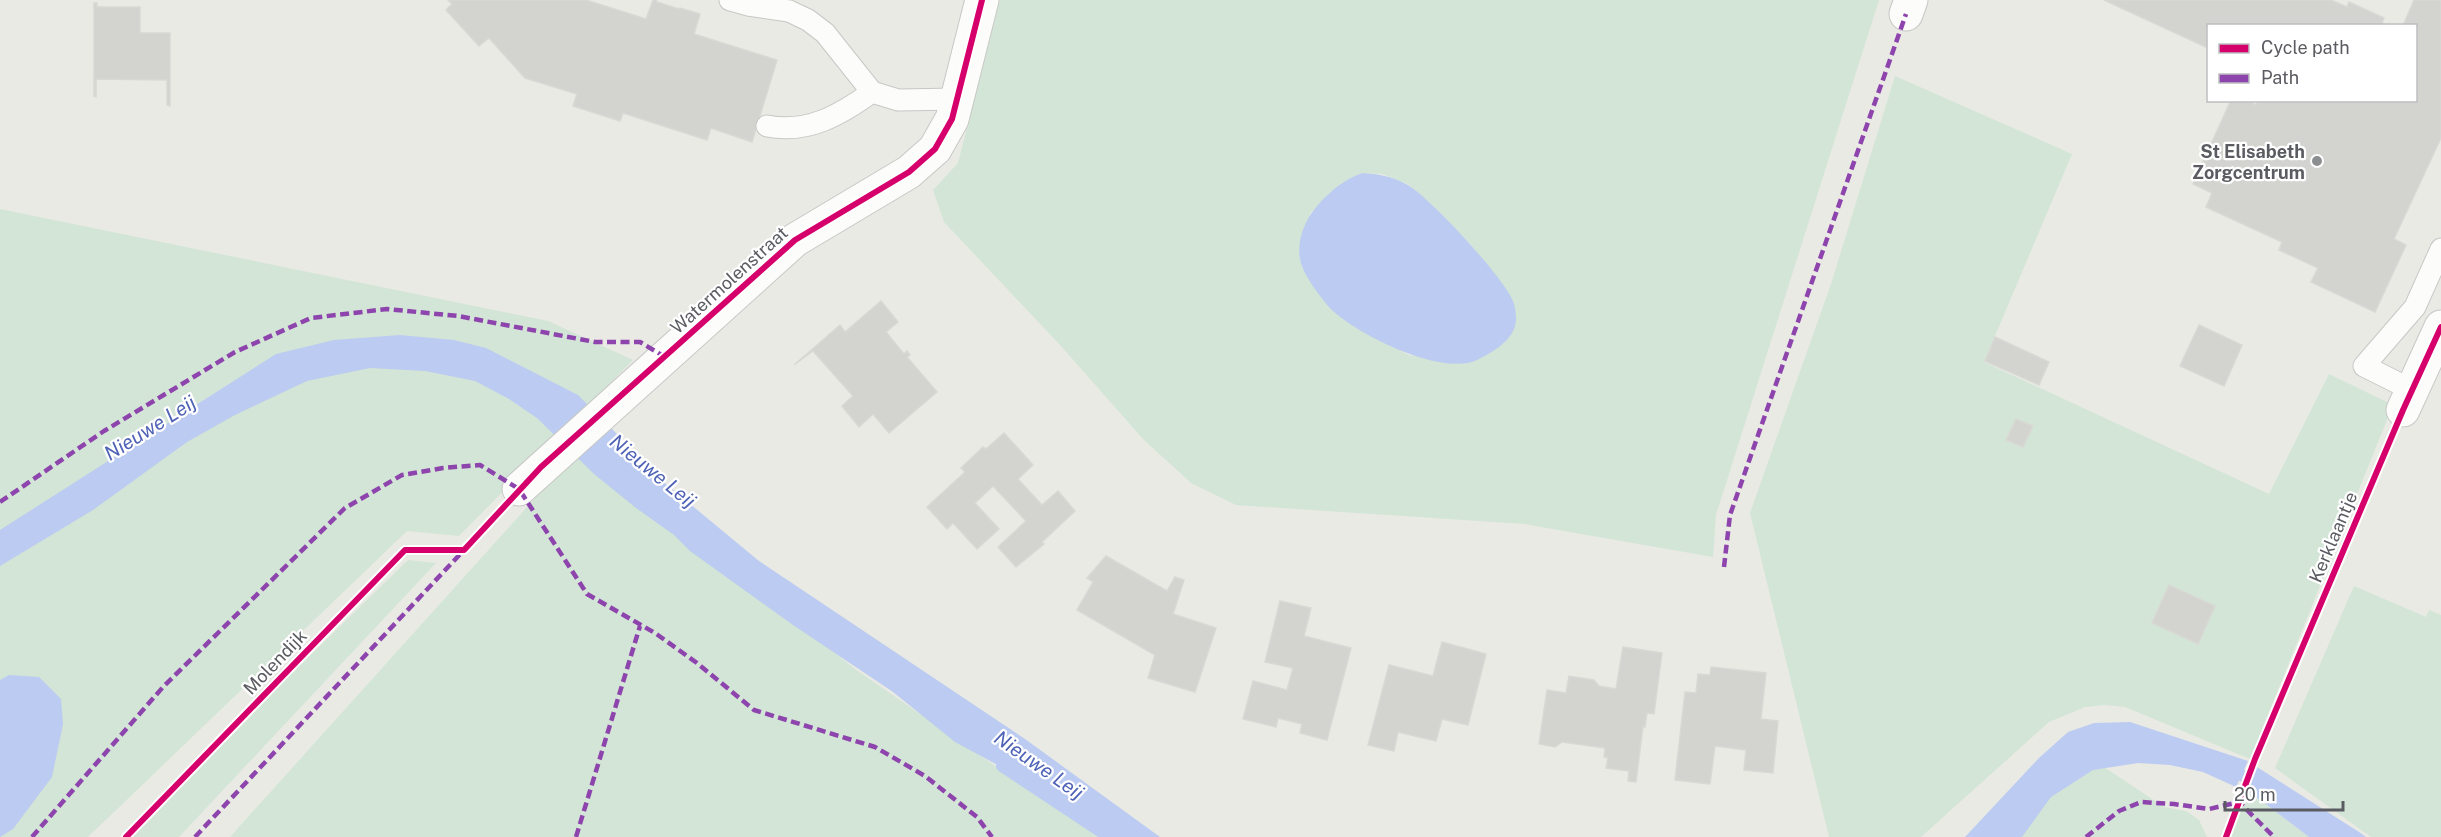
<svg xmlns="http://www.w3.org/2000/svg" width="2441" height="837" viewBox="0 0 2441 837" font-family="'Public Sans',sans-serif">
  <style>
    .green { fill: #d3e5d6; fill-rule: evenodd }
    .water { fill: #bccbf1 }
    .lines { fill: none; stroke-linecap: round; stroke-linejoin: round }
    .stream { stroke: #bccbf1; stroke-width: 12 }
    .building { fill: #d3d3cf; stroke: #d8d9d4; stroke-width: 1.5 }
    .service-casing { stroke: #c7c8c6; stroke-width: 23 }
    .minor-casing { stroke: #c7c8c6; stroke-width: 35 }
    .service { stroke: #fcfcfb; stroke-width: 21 }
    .minor { stroke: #fcfcfb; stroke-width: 33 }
    .quiet { stroke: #8e44ad; stroke-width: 4.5; stroke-dasharray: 9 4.5; stroke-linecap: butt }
    .cycleway-casing { stroke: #fff; stroke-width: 10 }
    .cycleway { stroke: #d6006c; stroke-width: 6 }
    .poi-dot { fill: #8d8e90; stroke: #fff; stroke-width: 2 }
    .labels { text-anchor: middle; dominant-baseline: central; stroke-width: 4.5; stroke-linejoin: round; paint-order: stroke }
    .poi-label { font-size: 18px; font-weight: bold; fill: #5b5c62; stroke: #fff; text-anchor: end }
    .street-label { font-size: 18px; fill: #5b5c62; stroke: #fff }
    .water-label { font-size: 20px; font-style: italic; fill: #4e62b6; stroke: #fff }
  </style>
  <rect width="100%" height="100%" fill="#e9eae4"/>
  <!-- green -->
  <g class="green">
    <path d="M1000,0H1879L1716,515L1713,557L1524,524L1236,505L1191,483L1144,440L1060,345L944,222L933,190L958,163ZM1362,173L1382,174L1408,184L1433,206L1472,246L1513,301L1411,356L1366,333L1329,307L1310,214C1326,196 1340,182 1362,173Z"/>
    <polygon points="1895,76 2072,154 1984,362 2269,494 2329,374 2393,405 2250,759 2125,707 2105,705 2085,707 2049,722 1921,837 1829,837 1750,513 1831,284"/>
    <polygon points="0,209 548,321 633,360 459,536 407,531 88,837 0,837"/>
    <polygon points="582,446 688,536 855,669 1098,837 230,837"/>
    <polygon points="408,560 436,563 179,837 124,837"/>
    <polygon points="2354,586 2426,617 2429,610 2441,615 2441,837 2371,837 2275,768"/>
    <polygon points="2092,759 2164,807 2186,811 2199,820 2207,837 1996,837"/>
    <polygon points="2247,790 2309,837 2231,837"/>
  </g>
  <!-- water -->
  <g class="water">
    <path d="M1362,173C1378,174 1391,176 1406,184C1428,195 1504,278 1513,301C1515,305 1516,314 1516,319C1516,339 1493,352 1477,360C1441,377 1353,333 1328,306C1319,295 1305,277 1301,263C1295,243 1305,219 1318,205C1331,190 1344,180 1362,173Z"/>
    <polygon points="400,335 454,340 486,348 578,395 619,436 621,444 626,451 759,561 1025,739 1160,837 1103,837 1042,789 955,742 893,692 793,625 690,551 674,535 636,508 594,474 537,418 509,399 475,381 425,371 370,368 307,381 235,415 187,442 93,510 0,566 0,530 276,354 334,340"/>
    <polygon points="9,675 39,677 61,699 63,724 52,777 13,829 0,837 0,680"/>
    <polygon points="2130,722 2248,761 2236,787 2203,772 2170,765 2138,763 2093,770 2051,797 2022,837 1965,837 2039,758 2068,732 2094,723"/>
    <polygon points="2257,767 2359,832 2366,837 2309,837 2247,790"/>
  </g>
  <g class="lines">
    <!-- stream -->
    <g class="stream">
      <polyline points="1002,766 1109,837"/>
      <polyline points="2226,769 2266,785"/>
    </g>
  </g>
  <!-- building -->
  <g class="building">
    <polygon points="448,0 586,0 646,19 653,0 656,0 657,2 679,9 680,8 700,14 694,34 777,60 752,142 711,128 707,140 623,113 620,121 573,106 577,94 525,78 489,38 479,46 446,10 452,4"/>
    <polygon points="2104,0 2331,0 2347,7 2349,2 2384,18 2382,23 2387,26 2208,26 2208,48"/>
    <polygon points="2414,0 2441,0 2441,138 2394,239 2406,245 2375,312 2311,282 2318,268 2279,250 2282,242 2206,207 2212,193 2193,184 2231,100 2247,100 2256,105 2258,100 2416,100 2416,26 2403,26"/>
    <polygon points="94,3 97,3 97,7 140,7 140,33 170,33 170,106 167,105 167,80 96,79 96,97 94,96"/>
    <polygon points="881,301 898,322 886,332 904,354 907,351 910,355 907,357 937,392 889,433 873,414 859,427 842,406 853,396 813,351 794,365 840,325 845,332"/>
    <polygon points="2199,325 2242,345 2224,386 2180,366"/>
    <polygon points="1995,337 2049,362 2039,385 1985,361"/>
    <polygon points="2016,419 2033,426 2023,447 2006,440"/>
    <polygon points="1004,433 1033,465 1018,479 1042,505 1058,491 1075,511 1042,542 1044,544 1016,567 998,547 1026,521 993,486 975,503 999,529 977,549 953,523 947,529 927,507 965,472 961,468 983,447 986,449"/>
    <polygon points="1106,556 1167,591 1175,577 1184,580 1173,614 1216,628 1195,692 1148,678 1155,655 1077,610 1093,582 1087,578"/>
    <polygon points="2169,585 2215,606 2198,644 2152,623"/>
    <polygon points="1280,601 1311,608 1304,636 1351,648 1327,740 1300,733 1302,724 1278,718 1276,727 1243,719 1253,681 1287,690 1293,668 1265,662"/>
    <polygon points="1442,642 1486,654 1468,725 1442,719 1436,741 1398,732 1394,751 1368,745 1389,665 1433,676"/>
    <polygon points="1623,647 1662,653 1654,714 1647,713 1645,727 1643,726 1636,782 1628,781 1629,771 1606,768 1608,758 1604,757 1605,748 1562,742 1555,747 1539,744 1547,690 1566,693 1569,676 1594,680 1599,686 1616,689"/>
    <polygon points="1711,667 1766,673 1761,719 1778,721 1773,773 1744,770 1746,750 1715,746 1710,784 1675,780 1685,692 1696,693 1698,674 1710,675"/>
  </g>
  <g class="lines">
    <!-- service casing -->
    <g class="service-casing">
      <g id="service">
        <polyline points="730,0 748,5 789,11 808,20 825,33 872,92 898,100 958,99"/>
        <path d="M767,126C808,134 840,115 872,92"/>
        <polyline points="2412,390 2364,366 2415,307 2441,249"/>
      </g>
    </g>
    <!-- minor casing -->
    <g class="minor-casing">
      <g id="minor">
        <polyline points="1906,14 1911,0"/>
        <polyline points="2403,410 2441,327"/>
        <polyline points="519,489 795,240 909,172 935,149 952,119 982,0"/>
      </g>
    </g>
    <!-- service -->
    <use href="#service" class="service"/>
    <!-- minor -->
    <use href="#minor" class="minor"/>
    <!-- quiet -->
    <g class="quiet">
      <polyline points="0,502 104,431 235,352 311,318 387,309 458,316 595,342 640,342 665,357"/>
      <polyline points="1724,567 1730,515 1906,14"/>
      <polyline points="32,837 163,687 345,508 402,475 443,468 480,465 519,489 587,594 655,633 697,663 754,710 875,747 925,776 977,817 992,837"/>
      <polyline points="195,837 464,550"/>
      <polyline points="576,837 640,626"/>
      <polyline points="2086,837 2119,811 2141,802 2174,804 2209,809 2239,802 2274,837"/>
    </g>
    <!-- cycleway casing -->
    <g class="cycleway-casing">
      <g id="cycleway">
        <polyline points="126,837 405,550 464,550 541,467 795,240 909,172 935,149 952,119 982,0"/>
        <polyline points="2226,837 2255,759 2403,410 2441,327"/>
      </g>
    </g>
    <!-- cycleway -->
    <use href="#cycleway" class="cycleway"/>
  </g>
  <!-- markers -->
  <circle class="poi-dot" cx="2317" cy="161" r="6"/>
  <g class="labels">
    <!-- poi labels -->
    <g class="poi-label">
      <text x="2305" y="151">St Elisabeth<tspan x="2305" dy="21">Zorgcentrum</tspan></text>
    </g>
    <!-- street labels -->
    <g class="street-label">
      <text transform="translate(729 280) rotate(-42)">Watermolenstraat</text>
      <text transform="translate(2333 537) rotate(-67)">Kerklaantje</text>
      <text transform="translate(275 662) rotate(-46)">Molendijk</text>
    </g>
    <!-- water labels -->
    <g class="water-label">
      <text transform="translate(150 428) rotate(-32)">Nieuwe Leij</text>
      <text transform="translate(653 471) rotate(39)">Nieuwe Leij</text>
      <text transform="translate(1039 765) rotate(35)">Nieuwe Leij</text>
    </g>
  </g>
  <!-- legend -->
  <rect x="2207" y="24" width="210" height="78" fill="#ffffff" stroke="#bdbec0" stroke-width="1.5"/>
  <rect x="2219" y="44" width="30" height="9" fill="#d6006c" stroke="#bdbec0" stroke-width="1.5"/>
  <text x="2261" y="54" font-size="18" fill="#5b5c62">Cycle path</text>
  <rect x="2219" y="74" width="30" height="9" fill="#8e44ad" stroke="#bdbec0" stroke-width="1.5"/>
  <text x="2261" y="84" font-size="18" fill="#5b5c62">Path</text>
  <!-- scale -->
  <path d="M2225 801v9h118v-9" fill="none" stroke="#5b5c62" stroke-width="3"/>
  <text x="2234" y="801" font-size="18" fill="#5b5c62" stroke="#ffffff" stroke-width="4.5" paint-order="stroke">20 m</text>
</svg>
